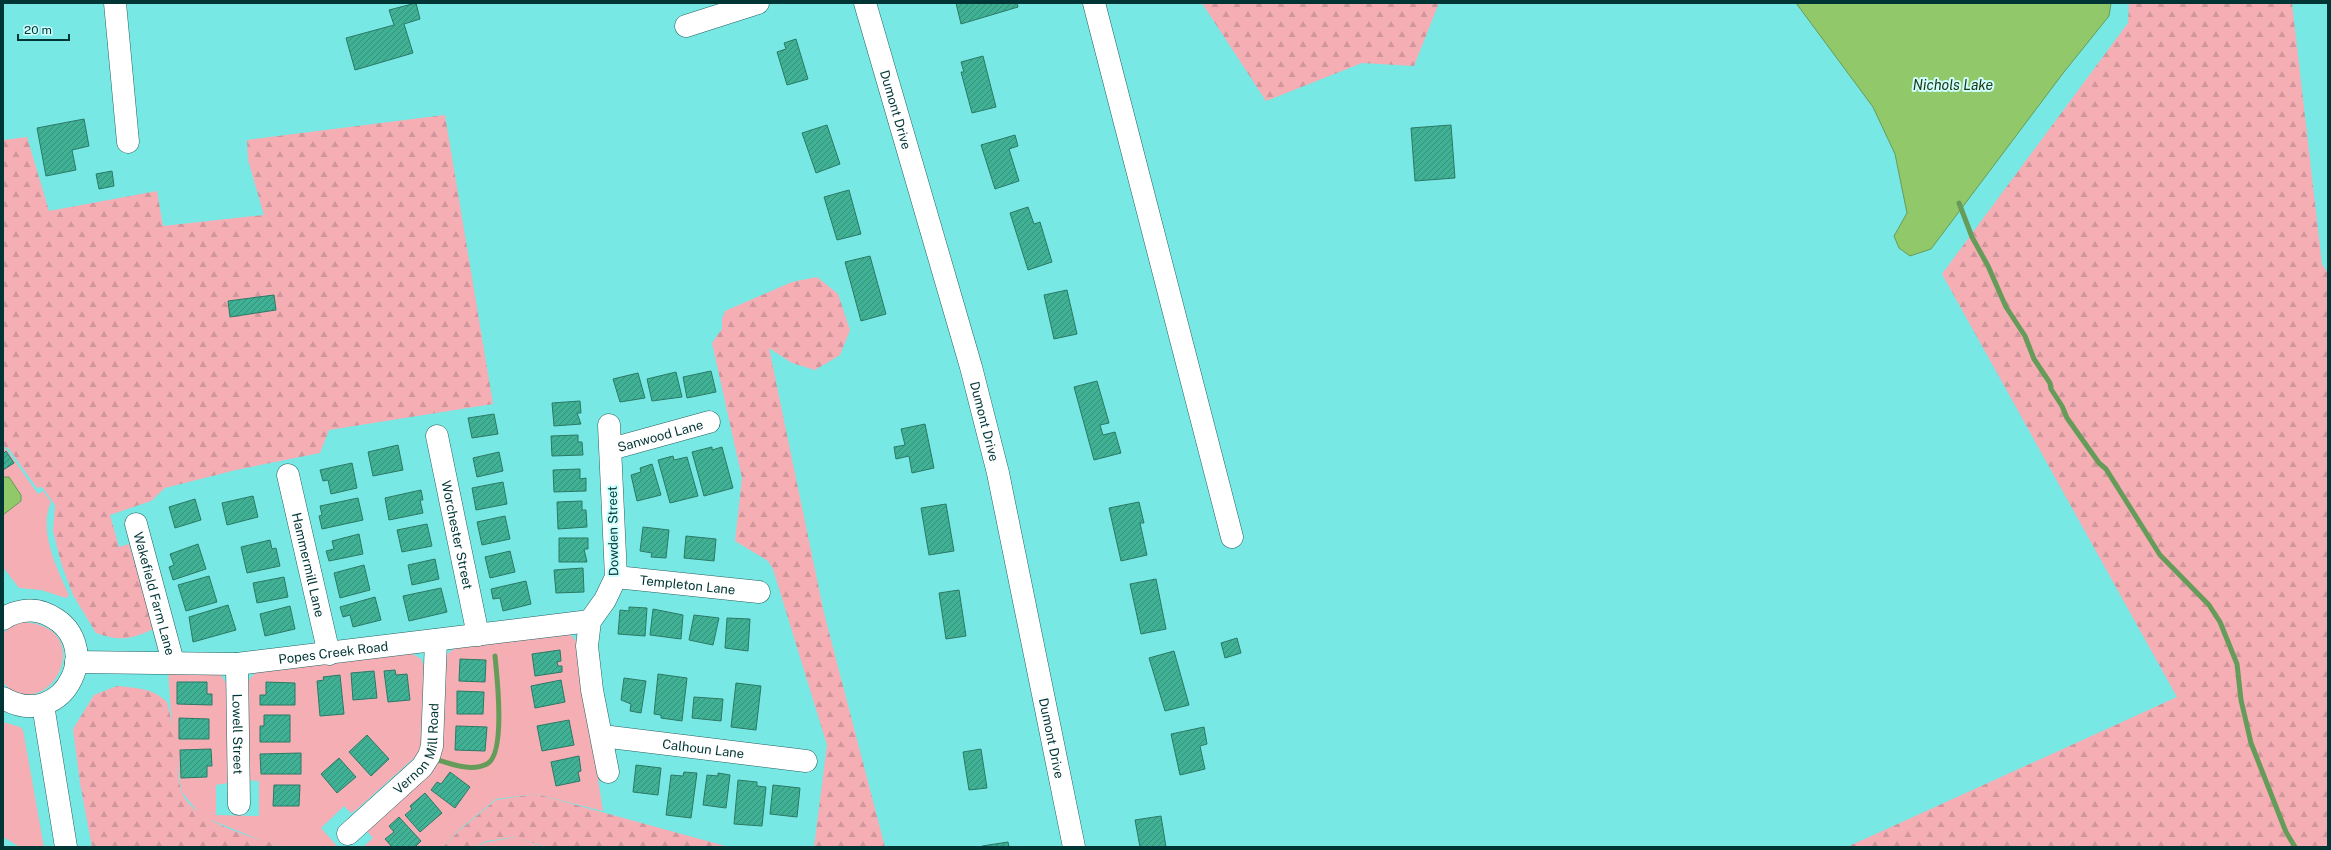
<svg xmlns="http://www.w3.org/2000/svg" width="2331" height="850" viewBox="0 0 2331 850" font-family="'Public Sans',sans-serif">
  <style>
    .green { fill: #f4aeb4 }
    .forest { fill: url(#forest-firs) }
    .water { fill: #91c869; stroke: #669c59 }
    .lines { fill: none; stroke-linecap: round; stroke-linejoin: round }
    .stream { stroke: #669c59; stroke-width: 5 }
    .building { fill: url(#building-hatch); stroke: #2b7965 }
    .minor-casing { stroke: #256160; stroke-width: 23 }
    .minor { stroke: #fff; stroke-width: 22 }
    .labels { text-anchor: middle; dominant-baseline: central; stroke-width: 4; stroke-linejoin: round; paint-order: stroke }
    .street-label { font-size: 13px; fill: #003535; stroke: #ccfffd }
    .water-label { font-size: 14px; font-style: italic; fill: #213610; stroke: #ccfffd }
  </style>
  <defs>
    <pattern id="forest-firs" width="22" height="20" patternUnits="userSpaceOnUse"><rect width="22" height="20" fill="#f4aeb4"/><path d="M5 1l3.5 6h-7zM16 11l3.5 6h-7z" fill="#cf969b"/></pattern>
    <pattern id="building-hatch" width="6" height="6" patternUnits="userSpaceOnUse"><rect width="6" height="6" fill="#40b195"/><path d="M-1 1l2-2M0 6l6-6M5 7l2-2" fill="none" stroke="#33917a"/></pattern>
  </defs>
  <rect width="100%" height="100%" fill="#78e8e5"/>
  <!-- green -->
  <g class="green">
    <path d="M3,448L7,450L38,494L43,491L51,502C38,530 57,569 69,595L66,598L41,590L19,588L3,567Z"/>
    <path d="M24,622C101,628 48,728 3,683V633L13,625Z"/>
    <polygon points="567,633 573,637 577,643 603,811 536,794 496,799 461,828 443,847 363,847 373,838 367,831 411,788 445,656 455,648"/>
    <polygon points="411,653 421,659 424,667 421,747 415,757 356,810 351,813 344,806 321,828 338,847 287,847 263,841 201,816 182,792 173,745 168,670 220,674 227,684 228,783 216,785 216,815 259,816 259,781 246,780 248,681 256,672"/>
    <polygon points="3,722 20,727 23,730 44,847 20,847 3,837"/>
    <polygon points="517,837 544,847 477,847 486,842"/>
  </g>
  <!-- forest -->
  <g class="forest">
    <polygon points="1202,3 1439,3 1414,66 1362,63 1266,101"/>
    <polygon points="2129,3 2292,3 2322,264 2328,274 2328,847 1847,847 2177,697 1942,274 2128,23"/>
    <path d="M445,115L493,404L329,430L320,453L236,470L165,488L151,501L110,515L119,547L129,544L154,629C130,639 122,642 96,633L73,595L61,563L53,531L55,505L42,487L37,488L9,449L3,446V140L27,137L49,211L157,191L163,226L264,215L248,160L247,140Z"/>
    <polygon points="817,277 838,294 850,330 840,355 815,370 792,363 769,348 824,613 885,847 814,847 827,745 773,569 768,561 735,541 742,478 712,343 722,329 722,319 725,311 792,282"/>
    <path d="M117,686C136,688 153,688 167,702C175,731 174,761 181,790C190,822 257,839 286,847H92L80,783L73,729L94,695Z"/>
    <polygon points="536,794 729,847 546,847 516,837 486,841 476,847 443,847 461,829 496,800"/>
  </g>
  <!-- water -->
  <g class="water">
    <polygon points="1796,3 2111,3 2109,16 2064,72 1931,249 1910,256 1899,248 1894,236 1907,213 1895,154 1873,107"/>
    <polygon points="3,477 9,477 21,495 21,501 3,515"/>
  </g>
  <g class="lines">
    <!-- stream -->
    <g class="stream">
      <polyline points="1959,203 1972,237 1988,266 2006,307 2025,336 2034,359 2050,383 2051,389 2062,406 2067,418 2099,463 2106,469 2160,555 2209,605 2220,622 2237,664 2241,700 2251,743 2286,832 2295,847"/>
      <path d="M435,759C451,764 471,772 487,764C506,754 497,676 495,656"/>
    </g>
  </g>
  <!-- building -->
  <g class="building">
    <polygon points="416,3 420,19 404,24 413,53 355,70 346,38 394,25 389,10"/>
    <polygon points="956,3 1017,3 1018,7 961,24"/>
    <polygon points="796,39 808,79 787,85 777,52 786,49 784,43"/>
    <polygon points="983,56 996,107 972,113 961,72 964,72 961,62"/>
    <polygon points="84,119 89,146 72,150 76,170 46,176 37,128"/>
    <polygon points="827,125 840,164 816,173 802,133"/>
    <polygon points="1451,125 1455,178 1415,181 1411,128"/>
    <polygon points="1015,135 1018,146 1009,149 1019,181 995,189 981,145"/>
    <polygon points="112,171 114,186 99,189 96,174"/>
    <polygon points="849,190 861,234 837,240 824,197"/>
    <polygon points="1028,207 1034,224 1040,222 1052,262 1028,270 1010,213"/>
    <polygon points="870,256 886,314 861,321 845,262"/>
    <polygon points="1067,290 1077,334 1054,339 1044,295"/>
    <polygon points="274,295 276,310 230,317 228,301"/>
    <polygon points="711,371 716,392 687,398 683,377"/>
    <polygon points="676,372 682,397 652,401 647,379"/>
    <polygon points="638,373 645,398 620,402 613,379"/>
    <polygon points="1097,381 1109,423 1100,425 1103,435 1115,432 1121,453 1094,460 1074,387"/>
    <polygon points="580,401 581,413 577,413 581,424 554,426 552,403"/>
    <polygon points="494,414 498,434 472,438 468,418"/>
    <polygon points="925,424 934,468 912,473 909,456 896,459 894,447 905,445 901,429"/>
    <polygon points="578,435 578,442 582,442 583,455 552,456 551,436"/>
    <polygon points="398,445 403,470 373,476 368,452"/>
    <polygon points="712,447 712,450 722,447 733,488 704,496 692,452"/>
    <polygon points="6,451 14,463 3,470 3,454"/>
    <polygon points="499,452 503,471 477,477 473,458"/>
    <polygon points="673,456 674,460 687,457 698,496 670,503 658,460"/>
    <polygon points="352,463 357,488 331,494 328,480 323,481 320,470"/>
    <polygon points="652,464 661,495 637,501 631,475 641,472 640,468"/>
    <polygon points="580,469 580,479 586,478 586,491 554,492 553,470"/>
    <polygon points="503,482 507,504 476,510 472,488"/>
    <polygon points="421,490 423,500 420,500 423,513 389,520 385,498"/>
    <polygon points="253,496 258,517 227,525 222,503"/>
    <polygon points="358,498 363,520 322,529 319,516 322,515 320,506"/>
    <polygon points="195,499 201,520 175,528 169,507"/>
    <polygon points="582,501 582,510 586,510 587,527 558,529 557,502"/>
    <polygon points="1139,502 1144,523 1140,523 1147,555 1121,561 1109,508"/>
    <polygon points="946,504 954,551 929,555 921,508"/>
    <polygon points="505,516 510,539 482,545 477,522"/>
    <polygon points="427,524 432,546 402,552 397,530"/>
    <polygon points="643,527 669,530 666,558 651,557 652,553 640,551"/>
    <polygon points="359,534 363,554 329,561 326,551 334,549 332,541"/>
    <polygon points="686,536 716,539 714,561 684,558"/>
    <polygon points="559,538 588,538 588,549 584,549 587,562 559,562"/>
    <polygon points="270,540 272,549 276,548 280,566 247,573 241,547"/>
    <polygon points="198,544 206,569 173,580 169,567 174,565 170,554"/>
    <polygon points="510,551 515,572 490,578 485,557"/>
    <polygon points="435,559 439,579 412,585 408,565"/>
    <polygon points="364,565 370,590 340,598 334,573"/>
    <polygon points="583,568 584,592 556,593 554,570"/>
    <polygon points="209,576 217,602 186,611 178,585"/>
    <polygon points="284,577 288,597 257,603 253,583"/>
    <polygon points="1156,579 1166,629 1141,634 1130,584"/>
    <polygon points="526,581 531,604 503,611 500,598 493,599 491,589"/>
    <polygon points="441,588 447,612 409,621 403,596"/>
    <polygon points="959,590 966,636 946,639 939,593"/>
    <polygon points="375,597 381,620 353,627 350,615 343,617 340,607"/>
    <polygon points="228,605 236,630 193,642 189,617"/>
    <polygon points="290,606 295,629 265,636 260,614"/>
    <polygon points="629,607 647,608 645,636 618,634 620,610 629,611"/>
    <polygon points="653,609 683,615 681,639 650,635"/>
    <polygon points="694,615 719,618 713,645 689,640"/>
    <polygon points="727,618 750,619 748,651 725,648"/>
    <polygon points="1237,638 1241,653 1225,658 1221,643"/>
    <polygon points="560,650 561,661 557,662 558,666 562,666 562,672 535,676 532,654"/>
    <polygon points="1174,651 1189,705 1165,711 1149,658"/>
    <polygon points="460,659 486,660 485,682 459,681"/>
    <polygon points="395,670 396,675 407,674 410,700 388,702 384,671"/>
    <polygon points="374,671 377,698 353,700 351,673"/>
    <polygon points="658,674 687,678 682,721 661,718 661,715 654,714"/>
    <polygon points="340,675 344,714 320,716 317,681 324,680 323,677"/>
    <polygon points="624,678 646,681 641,713 630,711 631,704 621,700"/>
    <polygon points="561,680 565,702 535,708 531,686"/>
    <polygon points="177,682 207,682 207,694 212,694 212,705 177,704"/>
    <polygon points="266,682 295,683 295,705 260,705 260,695 266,695"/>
    <polygon points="736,683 761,686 756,730 731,727"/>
    <polygon points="457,691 484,692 483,714 457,714"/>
    <polygon points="694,697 723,699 721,721 692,718"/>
    <polygon points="264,715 290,715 290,742 260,742 260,726 264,726"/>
    <polygon points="179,718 209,719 209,739 179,739"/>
    <polygon points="569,720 574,745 542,751 537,726"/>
    <polygon points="456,726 487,727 485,751 455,750"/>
    <polygon points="1204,727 1207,744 1200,746 1205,769 1180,775 1171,734"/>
    <polygon points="367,735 389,759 371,776 349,752"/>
    <polygon points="211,749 212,766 207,766 207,777 181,778 180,750"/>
    <polygon points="981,749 987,788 969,790 963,752"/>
    <polygon points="301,753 301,774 261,774 260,754"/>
    <polygon points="579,756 581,771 578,772 580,781 556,786 551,762"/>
    <polygon points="339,758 356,777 337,793 321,774"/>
    <polygon points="636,765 661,768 658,795 633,792"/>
    <polygon points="450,772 470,787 455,808 431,790 437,782 441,784"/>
    <polygon points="684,772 697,773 691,818 666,815 671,775 683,776"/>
    <polygon points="718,773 730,775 726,808 703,805 707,775 718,776"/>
    <polygon points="738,780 757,782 757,786 766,787 762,826 734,824"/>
    <polygon points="274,785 300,785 299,806 273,806"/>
    <polygon points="773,785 800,788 797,817 770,814"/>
    <polygon points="425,793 442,813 420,832 405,815 412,809 410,806"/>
    <polygon points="1161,816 1166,847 1140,847 1135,820"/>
    <polygon points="399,817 421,841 415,847 392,847 385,839 394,832 389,826"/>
    <polygon points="1008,842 1009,847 982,847 982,846"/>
  </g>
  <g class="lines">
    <!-- minor casing -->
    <g class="minor-casing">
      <g id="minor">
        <polyline points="115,3 128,142"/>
        <path id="s1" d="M865,3L971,367L998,473L1074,847"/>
        <polyline points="1094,3 1232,537"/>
        <polyline points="686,26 758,3"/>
        <path id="s2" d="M437,436L478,635"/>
        <path id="s3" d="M611,449L709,422"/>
        <path id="s4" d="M288,475L329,654"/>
        <path id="s5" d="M136,524L173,662"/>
        <path id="s6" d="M616,577L759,592"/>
        <path d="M3,619C14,611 31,608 44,613C110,639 65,734 3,698"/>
        <path id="s7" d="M76,662L237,664L590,621"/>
        <path id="s8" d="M237,664L239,804"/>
        <polyline points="43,705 66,847"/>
        <path id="s9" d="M602,736L806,761"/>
        <polyline points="608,772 592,690 587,646 590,621 605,600 616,577 609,425"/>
        <path id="s10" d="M348,834L422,767L429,756L432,746L436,640"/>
      </g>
    </g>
    <!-- minor -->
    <use href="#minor" class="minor"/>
  </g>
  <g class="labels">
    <!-- street labels -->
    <g class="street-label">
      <text stroke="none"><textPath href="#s1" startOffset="111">Dumont Drive</textPath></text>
      <text stroke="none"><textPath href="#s1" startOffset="435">Dumont Drive</textPath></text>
      <text stroke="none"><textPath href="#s3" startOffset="51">Sanwood Lane</textPath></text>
      <text transform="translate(613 531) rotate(-91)">Dowden Street</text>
      <text stroke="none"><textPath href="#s2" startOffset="101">Worchester Street</textPath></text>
      <text stroke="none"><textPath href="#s4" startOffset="92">Hammermill Lane</textPath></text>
      <text stroke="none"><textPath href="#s6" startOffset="72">Templeton Lane</textPath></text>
      <text stroke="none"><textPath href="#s5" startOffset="72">Wakefield Farm Lane</textPath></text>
      <text stroke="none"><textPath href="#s7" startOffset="258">Popes Creek Road</textPath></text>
      <text stroke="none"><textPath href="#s8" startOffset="70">Lowell Street</textPath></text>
      <text stroke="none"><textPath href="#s1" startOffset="759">Dumont Drive</textPath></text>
      <text stroke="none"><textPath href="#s10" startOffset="115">Vernon Mill Road</textPath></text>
      <text stroke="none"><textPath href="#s9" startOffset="102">Calhoun Lane</textPath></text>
    </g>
    <!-- water labels -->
    <g class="water-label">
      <text x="1953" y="85">Nichols Lake</text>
    </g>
  </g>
  <!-- border -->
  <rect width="2331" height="850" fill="none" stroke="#003535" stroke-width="8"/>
  <!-- scale -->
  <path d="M18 34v6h51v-6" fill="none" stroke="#003535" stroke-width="2"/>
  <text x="24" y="34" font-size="12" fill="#003535" stroke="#ccfffd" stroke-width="3" paint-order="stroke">20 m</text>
</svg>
